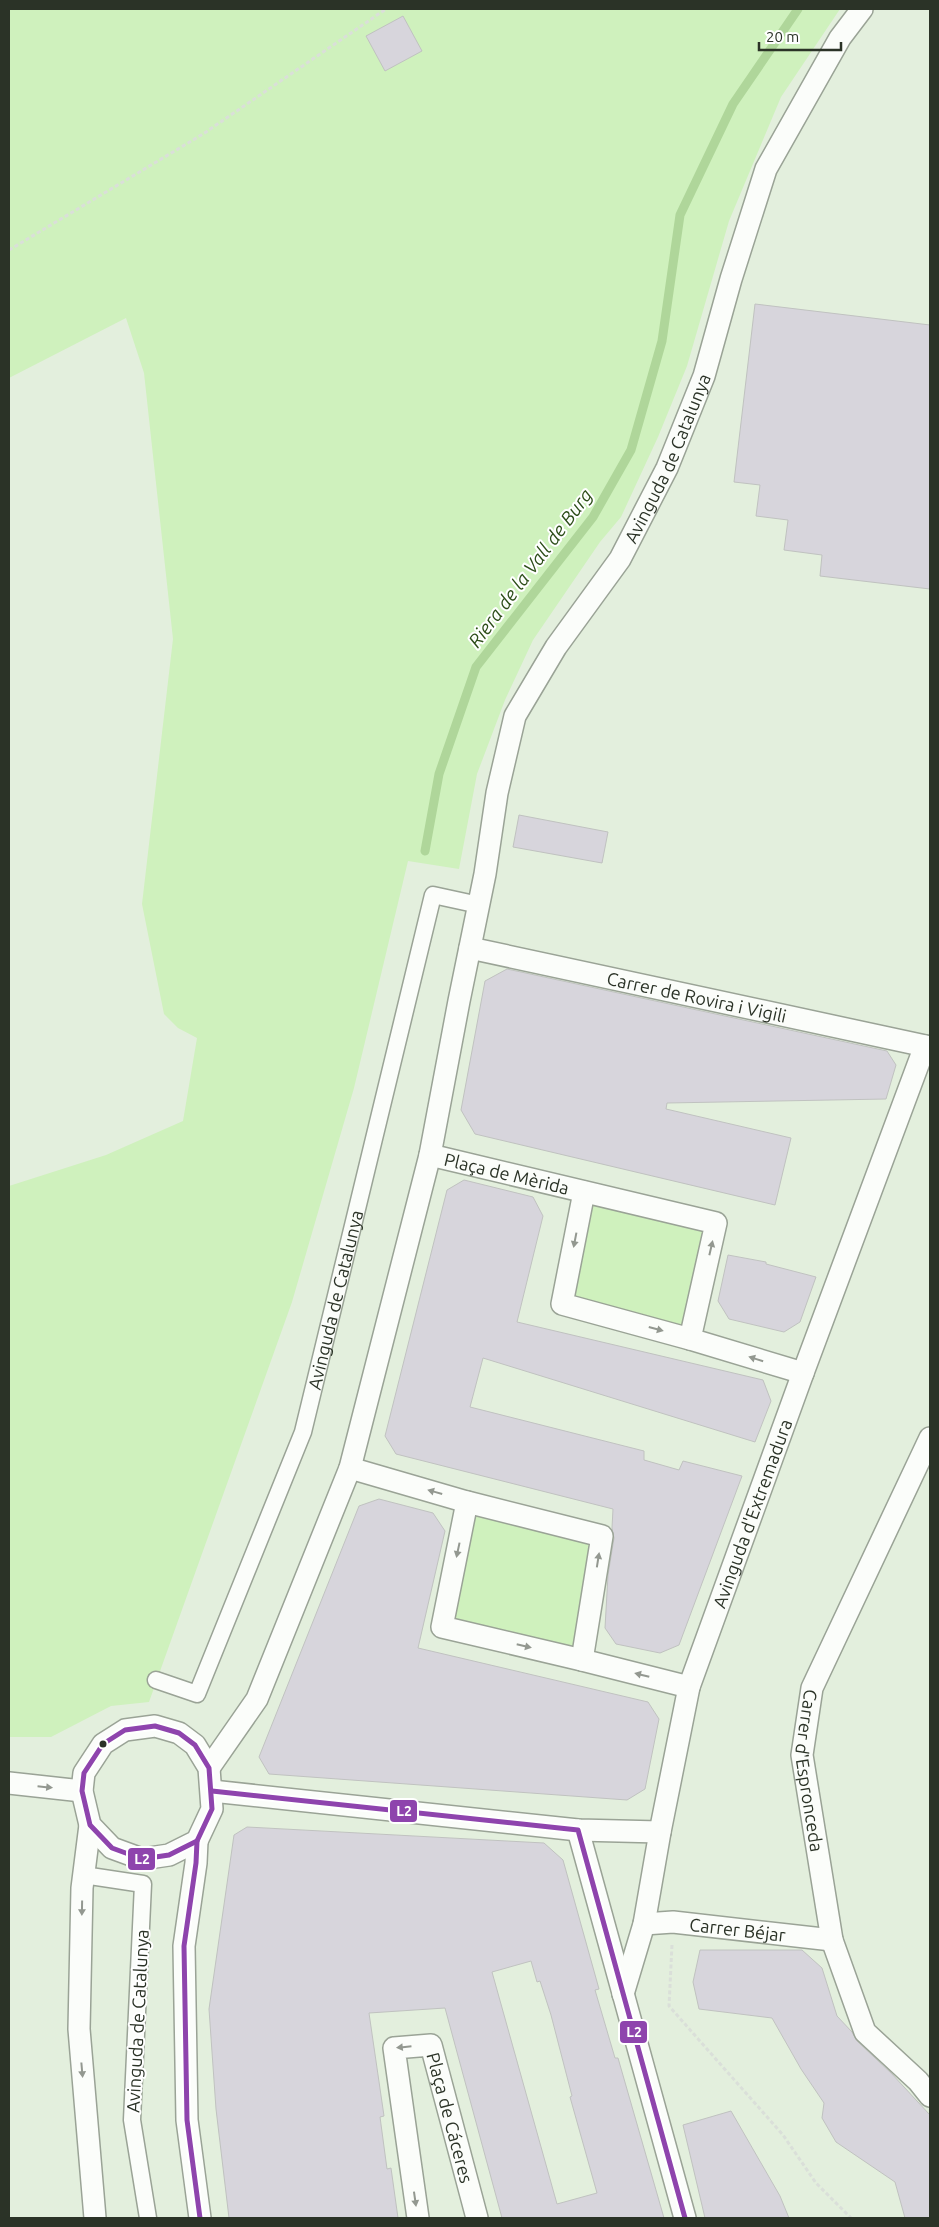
<svg xmlns="http://www.w3.org/2000/svg" width="939" height="2227" viewBox="0 0 939 2227" font-family="Ubuntu,sans-serif">
  <style>
    .green { fill: #cff1bd }
    .lines { fill: none; stroke-linecap: round; stroke-linejoin: round }
    .stream { stroke: #afd69a; stroke-width: 9 }
    .building { fill: #d7d5dc; stroke: #c0c2c0; fill-rule: evenodd }
    .pedestrian-casing { stroke: #9aa396; stroke-width: 19 }
    .minor-casing { stroke: #9aa396; stroke-width: 24 }
    .path { stroke: #dadfd9; stroke-width: 3; stroke-dasharray: 4 2.5; stroke-linecap: butt }
    .pedestrian { stroke: #fbfdfa; stroke-width: 16 }
    .minor { stroke: #fbfdfa; stroke-width: 21 }
    .bus-1-casing { stroke: #fff; stroke-width: 9 }
    .bus-1 { stroke: #8e44ad; stroke-width: 5 }
    .oneway { fill: #939890 }
    .bus-dot { fill: #2b3327; stroke: #fff; stroke-width: 2 }
    .labels { text-anchor: middle; dominant-baseline: central; stroke-width: 4; stroke-linejoin: round; paint-order: stroke }
    .street-label { font-size: 18px; fill: #2b3327; stroke: #fff }
    .water-label { font-size: 19px; font-style: italic; fill: #2d4e19; stroke: #fff }
    .line-badge { stroke: #fff; stroke-width: 2 }
    .badge-label { font-size: 14px; text-anchor: middle; font-weight: bold; fill: #fff }
  </style>
  <rect width="100%" height="100%" fill="#e3efdd"/>
  <!-- green -->
  <g class="green">
    <polygon points="9,9 840,9 781,97 729,221 687,366 658,437 621,517 600,542 533,640 505,700 477,774 459,869 408,861 354,1088 292,1302 149,1702 111,1706 51,1737 9,1737 9,1186 106,1155 183,1121 197,1038 178,1028 164,1014 142,904 173,639 144,373 126,318 9,378"/>
    <polygon points="584,1192 715,1231 690,1339 562,1308"/>
    <polygon points="467,1502 602,1536 582,1660 442,1627"/>
  </g>
  <g class="lines">
    <!-- stream -->
    <polyline class="stream" points="425,851 439,774 476,667 593,517 631,450 662,341 680,215 733,104 798,9"/>
  </g>
  <!-- building -->
  <g class="building">
    <polygon points="403,16 422,51 385,71 366,36"/>
    <polygon points="755,304 930,325 930,589 820,576 822,555 784,550 788,520 756,516 760,485 734,482"/>
    <polygon points="519,815 608,832 602,863 513,847"/>
    <polygon points="507,969 887,1051 896,1065 886,1099 667,1103 666,1109 791,1138 775,1205 475,1134 461,1110 485,981"/>
    <polygon points="464,1180 533,1197 543,1216 517,1322 763,1380 771,1401 755,1442 483,1358 470,1407 644,1451 644,1460 679,1470 683,1461 742,1476 679,1645 660,1653 616,1644 605,1628 608,1575 614,1538 612,1528 613,1509 396,1454 385,1436 447,1190"/>
    <polygon points="728,1255 766,1262 766,1264 816,1277 800,1322 784,1332 729,1319 718,1301"/>
    <polygon points="379,1499 433,1513 445,1531 418,1648 648,1702 659,1719 645,1789 627,1800 269,1774 259,1757 359,1506"/>
    <path d="M247,1827L544,1843L563,1860L599,1989L595,1990L615,2058H618L664,2218H502L445,2008L369,2013L384,2116L380,2117L387,2169L391,2168L398,2218H229L216,2109L209,2009L234,1835ZM531,1961L537,1982L540,1981L551,2015L572,2096L570,2097L597,2193L557,2204L492,1972Z"/>
    <polygon points="700,1950 802,1950 822,1968 837,2016 852,2032 857,2041 891,2073 930,2115 930,2218 905,2218 895,2182 836,2142 822,2118 824,2103 801,2069 772,2018 699,2009 693,1982"/>
    <polygon points="731,2111 780,2196 789,2218 705,2218 683,2125"/>
  </g>
  <g class="lines">
    <!-- pedestrian casing -->
    <g class="pedestrian-casing">
      <g id="pedestrian">
        <path id="s1" d="M156,1680L197,1694L303,1432L433,895L479,905"/>
        <polyline points="84,1870 90,1876 143,1884 132,2120 148,2218"/>
      </g>
    </g>
    <!-- minor casing -->
    <g class="minor-casing">
      <g id="minor">
        <path id="s2" d="M470,948L930,1047"/>
        <path id="s3" d="M430,1155L716,1223L690,1339L803,1373"/>
        <polyline points="584,1192 562,1304 690,1339"/>
        <path id="s4" d="M930,1438L812,1688L802,1755L832,1940L865,2032L918,2081L930,2096"/>
        <polyline points="350,1468 467,1502 602,1536 582,1660 689,1687"/>
        <polyline points="467,1502 442,1627 582,1660"/>
        <polygon points="155,1726 179,1733 195,1745 209,1768 212,1809 197,1841 169,1855 142,1859 112,1848 90,1825 82,1791 84,1773 103,1744 125,1730"/>
        <path id="s5" d="M209,1768L257,1699L350,1468L430,1155L459,1001L485,874L497,793L515,716L556,647L620,559L667,468L704,376L731,279L766,169L840,38L862,9"/>
        <polyline points="9,1783 82,1791"/>
        <polyline points="212,1791 578,1830 660,1832"/>
        <polyline points="90,1825 82,1888 79,2029 95,2218"/>
        <polyline points="578,1830 685,2218"/>
        <polyline points="197,1841 196,1863 184,1946 187,2120 200,2218"/>
        <path id="s6" d="M644,1924L673,1922L832,1940"/>
        <path id="s7" d="M623,1994L644,1924L660,1832L689,1687L803,1373L925,1046"/>
        <path id="s8" d="M418,2218L394,2048L431,2045L477,2218"/>
      </g>
    </g>
    <!-- path -->
    <g class="path">
      <polyline points="9,250 203,134 386,9"/>
      <polyline points="672,1945 669,2006 783,2135 816,2183 851,2218"/>
    </g>
    <!-- pedestrian -->
    <use href="#pedestrian" class="pedestrian"/>
    <!-- minor -->
    <use href="#minor" class="minor"/>
    <!-- bus-1 casing -->
    <g class="bus-1-casing">
      <g id="bus-1">
        <polygon points="155,1726 179,1733 195,1745 209,1768 212,1809 197,1841 169,1855 142,1859 112,1848 90,1825 82,1791 84,1773 103,1744 125,1730"/>
        <polyline points="212,1791 578,1830 685,2218"/>
        <polyline points="197,1841 196,1863 184,1946 187,2120 200,2218"/>
      </g>
    </g>
    <!-- bus-1 -->
    <use href="#bus-1" class="bus-1"/>
  </g>
  <!-- one-way arrows -->
  <defs><path id="oneway-solid" d="M-6-.8H1V-3.2L6.5 0L1 3.2V.8H-6Z" transform="scale(1.25)"/></defs>
  <g class="oneway">
    <use href="#oneway-solid" transform="translate(575 1240) rotate(101)"/>
    <use href="#oneway-solid" transform="translate(711 1248) rotate(-77)"/>
    <use href="#oneway-solid" transform="translate(656 1329) rotate(15)"/>
    <use href="#oneway-solid" transform="translate(756 1359) rotate(-163)"/>
    <use href="#oneway-solid" transform="translate(435 1492) rotate(-164)"/>
    <use href="#oneway-solid" transform="translate(458 1550) rotate(102)"/>
    <use href="#oneway-solid" transform="translate(598 1560) rotate(-81)"/>
    <use href="#oneway-solid" transform="translate(524 1646) rotate(13)"/>
    <use href="#oneway-solid" transform="translate(642 1675) rotate(-166)"/>
    <use href="#oneway-solid" transform="translate(45 1787) rotate(6)"/>
    <use href="#oneway-solid" transform="translate(82 1908) rotate(91)"/>
    <use href="#oneway-solid" transform="translate(404 2047) rotate(174)"/>
    <use href="#oneway-solid" transform="translate(82 2070) rotate(85)"/>
    <use href="#oneway-solid" transform="translate(415 2199) rotate(82)"/>
  </g>
  <!-- markers -->
  <circle class="bus-dot" cx="103" cy="1744" r="4.5"/>
  <g class="labels">
    <!-- street labels -->
    <g class="street-label">
      <text stroke="none"><textPath href="#s5" startOffset="1404">Avinguda de Catalunya</textPath></text>
      <text stroke="none"><textPath href="#s2" startOffset="232">Carrer de Rovira i Vigili</textPath></text>
      <text stroke="none"><textPath href="#s3" startOffset="79">Plaça de Mèrida</textPath></text>
      <text stroke="none"><textPath href="#s1" startOffset="462">Avinguda de Catalunya</textPath></text>
      <text stroke="none"><textPath href="#s7" startOffset="499">Avinguda d'Extremadura</textPath></text>
      <text stroke="none"><textPath href="#s4" startOffset="360">Carrer d'Espronceda</textPath></text>
      <text stroke="none"><textPath href="#s6" startOffset="94">Carrer Béjar</textPath></text>
      <text transform="translate(137 2021) rotate(-87)">Avinguda de Catalunya</text>
      <text stroke="none"><textPath href="#s8" startOffset="284">Plaça de Cáceres</textPath></text>
    </g>
    <!-- water labels -->
    <g class="water-label">
      <text transform="translate(530 568) rotate(-53)">Riera de la Vall de Burg</text>
    </g>
  </g>
  <g class="line-badge">
    <rect x="389" y="1799" width="29" height="24" rx="5" fill="#8e44ad"/>
    <rect x="127" y="1847" width="29" height="24" rx="5" fill="#8e44ad"/>
    <rect x="619" y="2020" width="29" height="24" rx="5" fill="#8e44ad"/>
  </g>
  <g class="badge-label">
    <text x="404" y="1816">L2</text>
    <text x="142" y="1864">L2</text>
    <text x="634" y="2037">L2</text>
  </g>
  <!-- border -->
  <rect width="939" height="2227" fill="none" stroke="#2b3327" stroke-width="20"/>
  <!-- scale -->
  <path d="M759 42v8h82v-8" fill="none" stroke="#2b3327" stroke-width="2.5"/>
  <text x="766" y="42" font-size="15" fill="#2b3327" stroke="#ffffff" stroke-width="4" paint-order="stroke">20 m</text>
</svg>
